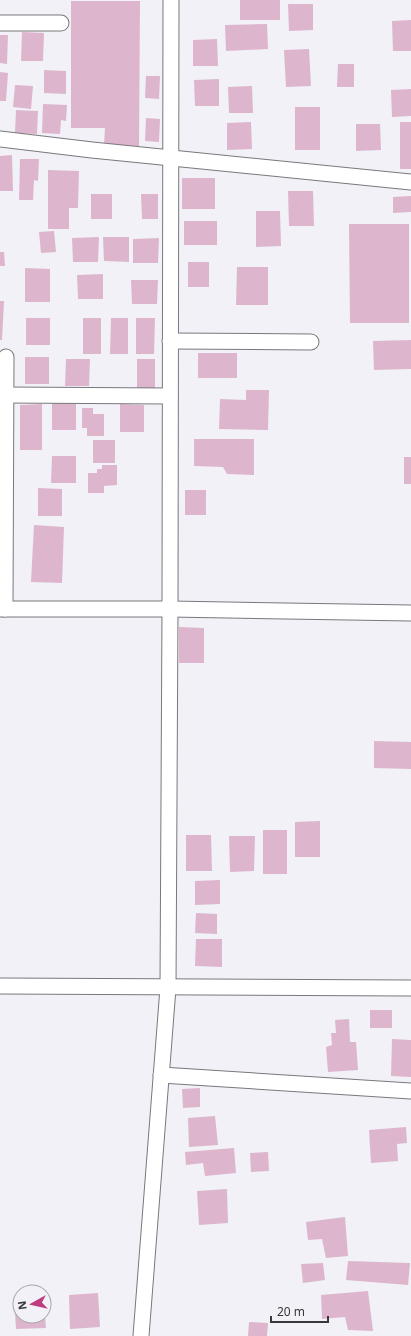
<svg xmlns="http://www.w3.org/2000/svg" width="411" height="1336" viewBox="0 0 411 1336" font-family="'Noto Sans',sans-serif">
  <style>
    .building { fill: #ddb6cd }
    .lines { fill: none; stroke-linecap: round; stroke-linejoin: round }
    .minor-casing { stroke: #78787d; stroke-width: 17 }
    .minor { stroke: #fff; stroke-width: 15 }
  </style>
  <rect width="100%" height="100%" fill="#f1f1f7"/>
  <!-- building -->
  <g class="building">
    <rect x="240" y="0" width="40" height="20"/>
    <polygon points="71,1 140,1 139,146 104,145 105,128 71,128"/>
    <polygon points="288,4 313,4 313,30 289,31"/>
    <polygon points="411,20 411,51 393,51 392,21"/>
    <polygon points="267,24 268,49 226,51 225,25"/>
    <polygon points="22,32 44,33 43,61 21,61"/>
    <polygon points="0,35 8,35 7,64 0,63"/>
    <polygon points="217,39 218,66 193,66 193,40"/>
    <polygon points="309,49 311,86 286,87 284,50"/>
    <polygon points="338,64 354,64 354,87 337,87"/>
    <polygon points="44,70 66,71 66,94 44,93"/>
    <polygon points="0,72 8,73 6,101 0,101"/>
    <polygon points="146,76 160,76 159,99 145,98"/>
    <polygon points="219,79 219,106 195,106 194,80"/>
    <polygon points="15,85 33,86 31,109 13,107"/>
    <polygon points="252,86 253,113 229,113 228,87"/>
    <polygon points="411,89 411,116 392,117 391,90"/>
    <polygon points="43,104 67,105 66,121 61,120 60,134 42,133"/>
    <rect x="295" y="107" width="25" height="43"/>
    <polygon points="16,110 38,111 37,134 15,133"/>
    <polygon points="146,118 160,119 159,142 145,141"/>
    <polygon points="251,122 252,149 227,150 227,123"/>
    <rect x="400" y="122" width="11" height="47"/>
    <polygon points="356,124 380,124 381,150 356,151"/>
    <polygon points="12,155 13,191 0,191 0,156"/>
    <polygon points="20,159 39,159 38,181 34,180 33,200 19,200"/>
    <polygon points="48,170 79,171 78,208 69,208 69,229 48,229"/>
    <rect x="182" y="178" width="33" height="31"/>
    <polygon points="288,191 313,191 314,226 289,226"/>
    <rect x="91" y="194" width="21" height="25"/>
    <polygon points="141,194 158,194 158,219 142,219"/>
    <polygon points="411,196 411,212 393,213 393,197"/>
    <polygon points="256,211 280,211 281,246 256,247"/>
    <rect x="184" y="221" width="33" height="24"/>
    <polygon points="349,224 409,224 409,323 350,323"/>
    <polygon points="54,231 56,252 41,253 39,232"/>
    <polygon points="99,237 98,262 73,262 72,238"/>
    <polygon points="103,237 129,237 129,262 104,261"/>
    <polygon points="159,238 158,263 133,263 133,239"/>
    <polygon points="0,252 4,252 5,266 0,266"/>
    <rect x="188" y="262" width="21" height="25"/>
    <polygon points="237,267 268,267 268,305 236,305"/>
    <polygon points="25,268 50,269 50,302 25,302"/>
    <polygon points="103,274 103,299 78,299 77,275"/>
    <polygon points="131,280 158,280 157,304 132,304"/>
    <polygon points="0,301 4,301 2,340 0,340"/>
    <rect x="26" y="318" width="24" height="27"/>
    <rect x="83" y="318" width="18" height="36"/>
    <polygon points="111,318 128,318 128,354 110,354"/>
    <polygon points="136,318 155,318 154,354 136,354"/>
    <polygon points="411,340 411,369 374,370 373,341"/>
    <rect x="198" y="353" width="39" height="25"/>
    <rect x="25" y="357" width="24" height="27"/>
    <polygon points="66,359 90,359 89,386 65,386"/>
    <polygon points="137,359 155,359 155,390 137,389"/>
    <polygon points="246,390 269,390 268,430 219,429 220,399 246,400"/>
    <rect x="52" y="402" width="24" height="28"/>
    <polygon points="42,404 42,450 20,450 20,405"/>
    <polygon points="120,404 144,405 144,432 120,432"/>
    <polygon points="82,408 93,408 93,414 104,414 104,436 87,436 87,428 82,428"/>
    <polygon points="194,439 254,439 254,475 227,474 223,467 194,466"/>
    <rect x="93" y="440" width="22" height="23"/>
    <polygon points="52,456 76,456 76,483 51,483"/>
    <rect x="404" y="457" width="7" height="27"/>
    <polygon points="102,465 117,465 117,485 104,486 104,493 88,493 88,473 97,473 97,469 102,469"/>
    <polygon points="38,488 62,489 62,516 38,516"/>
    <rect x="185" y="490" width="21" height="25"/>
    <polygon points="34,525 64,527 62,583 31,582"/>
    <polygon points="179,627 204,628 204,663 179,663"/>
    <polygon points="374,741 411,742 411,769 374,768"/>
    <polygon points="320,821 320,857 295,857 295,822"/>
    <rect x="263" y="830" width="24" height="44"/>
    <polygon points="186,835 211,835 212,871 186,871"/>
    <polygon points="229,836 255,836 254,871 230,872"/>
    <polygon points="220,880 220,904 195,905 195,881"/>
    <polygon points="196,913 217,914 217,934 195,933"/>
    <polygon points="196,939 222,939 222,967 195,966"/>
    <rect x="370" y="1010" width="22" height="18"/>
    <polygon points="349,1019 350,1042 356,1042 358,1070 328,1072 326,1047 332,1045 331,1033 336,1033 335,1020"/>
    <polygon points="392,1039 411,1040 411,1077 391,1076"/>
    <polygon points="200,1088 200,1107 183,1108 182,1089"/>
    <polygon points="215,1116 218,1145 189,1147 188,1118"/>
    <polygon points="406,1127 407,1143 397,1144 398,1161 371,1163 369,1130"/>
    <polygon points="234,1148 236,1173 205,1176 203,1163 186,1165 185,1152"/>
    <polygon points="268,1152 269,1171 251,1172 250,1153"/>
    <polygon points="227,1189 228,1223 199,1225 197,1191"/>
    <polygon points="345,1217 348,1256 326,1258 322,1239 308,1240 306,1222"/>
    <polygon points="348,1261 410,1263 408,1285 346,1280"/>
    <polygon points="323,1263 325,1280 303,1283 301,1264"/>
    <polygon points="368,1291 373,1331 348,1330 345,1317 322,1319 321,1295"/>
    <polygon points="98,1293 100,1327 70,1329 69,1295"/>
    <polygon points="20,1295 20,1316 45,1316 46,1328 16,1329 14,1296"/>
    <polygon points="249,1322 268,1323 267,1336 248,1336"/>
  </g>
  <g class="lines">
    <!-- minor casing -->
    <g class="minor-casing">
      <g id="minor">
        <polyline points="0,23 61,23"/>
        <polyline points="0,139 92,150 411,182"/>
        <polyline points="170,341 311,342"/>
        <polyline points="5,395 170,396"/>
        <polyline points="0,609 170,609 411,613"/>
        <polyline points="5,609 6,357"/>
        <polyline points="0,986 411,988"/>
        <polyline points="161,1075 411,1091"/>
        <polyline points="141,1336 168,988 170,609 171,0"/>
      </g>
    </g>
    <!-- minor -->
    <use href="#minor" class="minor"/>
  </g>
  <!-- north arrow -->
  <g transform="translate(32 1304) rotate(262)"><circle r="19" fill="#f1f1f7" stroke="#a7a7ab"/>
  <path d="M0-3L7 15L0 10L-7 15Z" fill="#bf3b80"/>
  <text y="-6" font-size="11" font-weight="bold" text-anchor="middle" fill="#38383a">N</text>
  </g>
  <!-- scale -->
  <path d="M271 1316v6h57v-6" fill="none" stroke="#38383a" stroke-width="2"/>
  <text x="277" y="1316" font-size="12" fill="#38383a" stroke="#f1f1f7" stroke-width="3" paint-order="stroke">20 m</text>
</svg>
